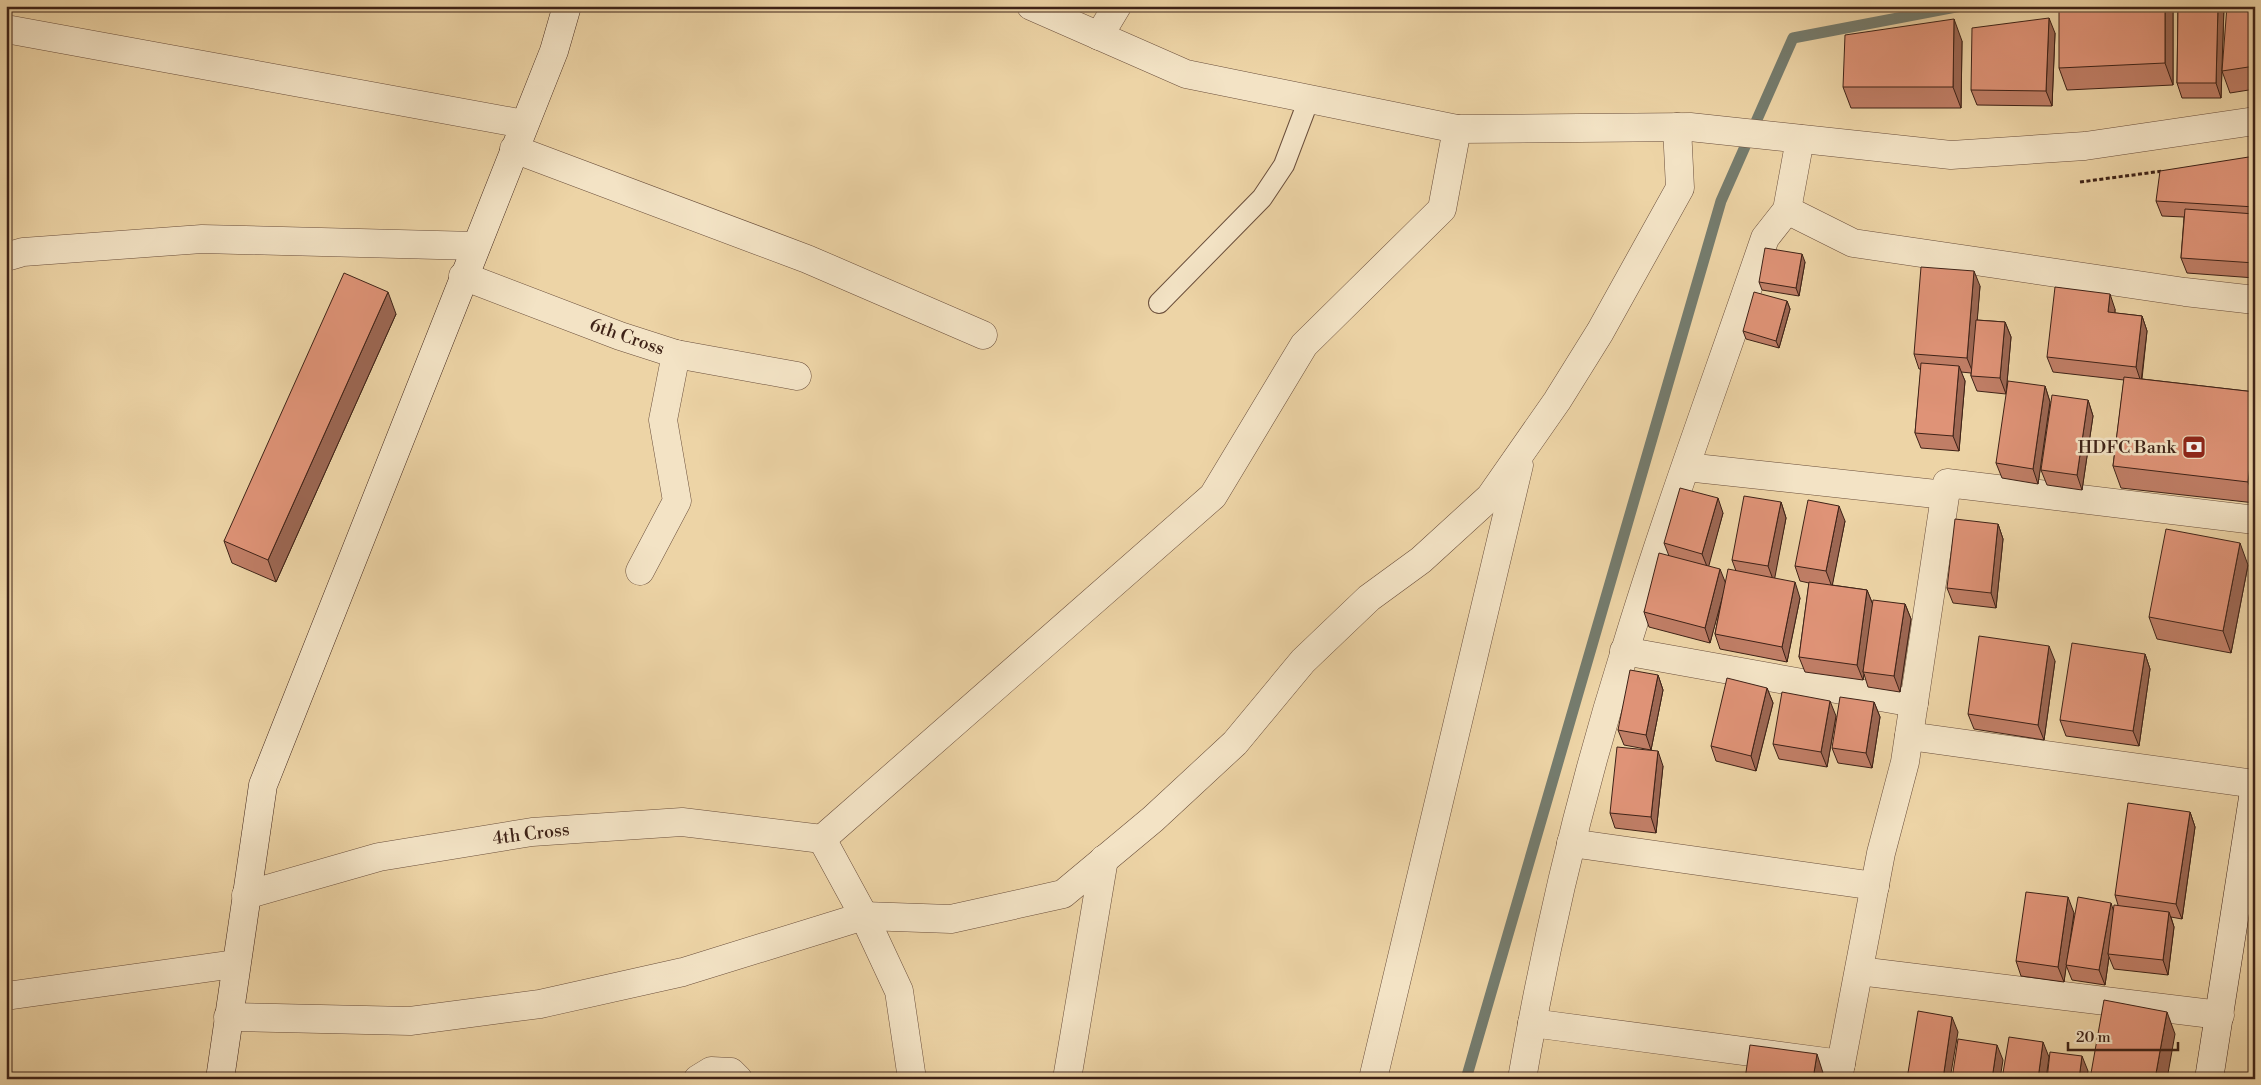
<svg xmlns="http://www.w3.org/2000/svg" width="2261" height="1085" viewBox="0 0 2261 1085" font-family="'Libre Bodoni',serif">
  <style>
    .lines { fill: none; stroke-linecap: round; stroke-linejoin: round }
    .stream { stroke: #757c6e; stroke-width: 11 }
    .lane-casing { stroke: #6a4e3b; stroke-width: 22 }
    .street-casing { stroke: #6a4e3b; stroke-width: 29 }
    .secondary-casing { stroke: #3e2217; stroke-width: 29 }
    .path { stroke: #3e2217; stroke-width: 3; stroke-dasharray: 4 2.5; stroke-linecap: butt }
    .lane { stroke: #f3e3c5; stroke-width: 20 }
    .street { stroke: #f3e3c5; stroke-width: 28 }
    .secondary { stroke: #f3e3c5; stroke-width: 28 }
    .wall { fill: #c07e66; stroke: #3e2217 }
    .shaded-wall { fill: #9c6753; stroke: #3e2217 }
    .building { fill: #df9377; stroke: #3e2217 }
    .labels { text-anchor: middle; dominant-baseline: central; stroke-width: 5; stroke-linejoin: round; paint-order: stroke }
    .street-label { font-size: 18px; fill: #3e2217; stroke: #f3e3c5 }
    .poi-label { font-size: 18px; fill: #3e2217; stroke: #f3e3c5; text-anchor: end }
  </style>
  <rect width="100%" height="100%" fill="#edd4a6"/>
  <filter id="stains"><feTurbulence type="fractalNoise" baseFrequency=".004" numOctaves="4"/><feColorMatrix values="0 0 0 0 .2 0 0 0 0 .09 0 0 0 0 .02 0 0 0 .5 -.17"/></filter>
  <radialGradient id="worn" r=".72"><stop offset=".6" stop-color="#630" stop-opacity="0"/><stop offset="1" stop-color="#630" stop-opacity=".3"/></radialGradient>
  <g class="lines">
    <!-- stream -->
    <polyline class="stream" points="1466,1079 1721,201 1793,38 1961,6"/>
    <!-- lane casing -->
    <g class="lane-casing">
      <polyline id="lane" points="1159,303 1262,198 1284,165 1309,99"/>
    </g>
    <!-- street casing -->
    <g class="street-casing">
      <g id="street">
        <polyline points="1031,6 1186,74 1457,129 1690,127 1951,155 2085,146 2255,121"/>
        <polyline points="6,29 524,124"/>
        <polyline points="1099,36 1117,6"/>
        <polyline points="514,149 807,259 983,335"/>
        <polyline points="1787,210 1853,243 2185,292 2255,300"/>
        <polyline points="6,257 23,252 202,239 476,246"/>
        <polyline points="463,276 620,336 676,354 797,376"/>
        <polyline points="1686,467 1945,495"/>
        <polyline points="640,571 677,501 663,420 676,354"/>
        <polyline points="1624,651 1914,703"/>
        <polyline points="1909,736 2255,784"/>
        <polyline points="822,839 1213,496 1304,345 1442,209 1457,129"/>
        <polyline points="822,839 864,916 899,991 912,1079"/>
        <polyline points="1571,843 1875,886"/>
        <polyline points="246,895 379,857 532,832 682,822 822,839"/>
        <polyline points="1859,971 2220,1015"/>
        <polyline points="6,996 235,964"/>
        <polyline points="228,1017 410,1021 540,1004 683,972 864,916 951,919 1063,894 1153,819 1235,743 1303,661 1369,598 1421,560 1490,497 1557,401 1600,332 1680,188 1677,127"/>
        <polyline points="1532,1023 1841,1064"/>
        <polyline points="698,1079 711,1071 731,1072 738,1079"/>
        <polyline points="1067,1079 1104,859"/>
        <polyline points="1373,1079 1519,465"/>
        <path d="M1522,1079C1547,934 1581,791 1625,651C1667,512 1718,376 1765,238L1787,210L1800,139"/>
        <polyline points="1838,1079 1881,853 1905,762 1947,483 2255,520"/>
      </g>
    </g>
    <!-- secondary casing -->
    <g class="secondary-casing">
      <g id="secondary">
        <polyline points="220,1079 263,785 554,51 567,6"/>
        <polyline points="2209,1079 2255,785"/>
      </g>
    </g>
    <!-- path -->
    <polyline class="path" points="2080,182 2163,171"/>
    <!-- lane -->
    <use href="#lane" class="lane"/>
    <!-- street -->
    <use href="#street" class="street"/>
    <!-- secondary -->
    <use href="#secondary" class="secondary"/>
  </g>
  <!-- wall -->
  <g class="wall">
    <polygon points="2173,6 2173,85 2067,90 2059,68"/>
    <polygon points="2178,6 2224,6 2221,98 2182,98 2177,83"/>
    <polygon points="2255,6 2255,89 2230,93 2222,71"/>
    <polygon points="2055,33 2052,106 1977,105 1971,90"/>
    <polygon points="1962,41 1961,108 1851,108 1843,87"/>
    <polygon points="2255,156 2255,278 2187,273 2181,258 2184,217 2162,216 2156,201"/>
    <polygon points="1805,262 1799,296 1762,290 1759,282"/>
    <polygon points="1980,286 1977,320 2005,322 2011,337 2006,394 1977,391 1971,376 1971,373 1961,372 1965,381 1959,451 1921,448 1915,433 1921,369 1919,369 1914,354"/>
    <polygon points="1787,301 1790,309 1779,348 1746,339 1743,331"/>
    <polygon points="2115,309 2115,313 2142,316 2147,331 2142,379 2255,392 2255,503 2121,488 2113,466 2124,380 2053,372 2047,357"/>
    <polygon points="396,314 276,582 232,563 224,541"/>
    <polygon points="2045,386 2050,402 2038,484 2002,478 1996,463"/>
    <polygon points="2088,400 2093,416 2082,490 2047,485 2041,470"/>
    <polygon points="1781,502 1786,518 1774,578 1800,598 1787,662 1720,649 1715,634 1722,597 1710,643 1649,627 1644,612 1669,556 1664,543 1723,513 1708,566 1725,583 1736,571 1732,560"/>
    <polygon points="1845,521 1832,585 1867,590 1873,605 1905,604 1911,619 1900,692 1868,687 1864,674 1863,680 1805,672 1799,657 1809,583 1800,581 1795,566"/>
    <polygon points="1998,524 2003,539 1996,608 1953,603 1947,588"/>
    <polygon points="2248,565 2231,653 2157,639 2149,617"/>
    <polygon points="2145,654 2150,669 2139,746 2066,736 2060,720"/>
    <polygon points="2055,661 2044,740 1974,729 1968,714"/>
    <polygon points="1658,675 1663,690 1651,750 1624,745 1618,730"/>
    <polygon points="1767,688 1773,703 1756,771 1716,761 1711,746"/>
    <polygon points="1874,702 1880,717 1872,768 1838,763 1832,748"/>
    <polygon points="1836,716 1827,767 1779,759 1773,744"/>
    <polygon points="1663,766 1656,833 1615,828 1610,813"/>
    <polygon points="2190,812 2195,827 2182,919 2171,917 2174,927 2168,975 2114,969 2109,957 2105,985 2072,980 2066,965 2064,982 2021,976 2016,961 2074,913 2067,960 2118,905 2115,895"/>
  </g>
  <!-- shaded-wall -->
  <g class="shaded-wall">
    <polygon points="2165,6 2173,6 2173,85 2165,63"/>
    <polygon points="2218,6 2224,6 2221,98 2216,83"/>
    <polygon points="2049,18 2055,33 2052,106 2046,91"/>
    <polygon points="1954,19 1962,41 1961,108 1953,87"/>
    <polygon points="1802,254 1805,262 1799,296 1796,288"/>
    <polygon points="1974,271 1980,286 1973,373 1967,358"/>
    <polygon points="388,292 396,314 276,582 268,560"/>
    <polygon points="2110,294 2115,309 2114,327 2108,312"/>
    <polygon points="1787,301 1790,309 1779,348 1776,341"/>
    <polygon points="2142,316 2147,331 2141,382 2136,367"/>
    <polygon points="2005,322 2011,337 2006,394 2000,378"/>
    <polygon points="1959,366 1965,381 1959,451 1953,436"/>
    <polygon points="2045,386 2050,402 2038,484 2033,469"/>
    <polygon points="2088,400 2093,416 2082,490 2077,475"/>
    <polygon points="2255,428 2255,500 2248,482"/>
    <polygon points="1718,498 1723,513 1708,569 1702,554"/>
    <polygon points="1781,502 1786,518 1774,582 1768,566"/>
    <polygon points="1839,506 1845,521 1832,587 1826,571"/>
    <polygon points="1998,524 2003,539 1996,608 1991,593"/>
    <polygon points="2240,543 2248,565 2231,653 2223,631"/>
    <polygon points="1720,569 1726,584 1710,643 1705,628"/>
    <polygon points="1795,582 1800,598 1787,662 1782,647"/>
    <polygon points="1867,590 1873,605 1863,672 1864,674 1863,680 1857,665"/>
    <polygon points="1905,604 1911,619 1900,692 1894,676"/>
    <polygon points="2049,646 2055,661 2044,740 2038,725"/>
    <polygon points="2145,654 2150,669 2139,746 2133,731"/>
    <polygon points="1658,675 1663,690 1651,750 1646,735"/>
    <polygon points="1767,688 1773,703 1756,771 1751,756"/>
    <polygon points="1830,701 1836,716 1827,767 1821,752"/>
    <polygon points="1874,702 1880,717 1872,768 1866,753"/>
    <polygon points="1658,751 1663,766 1656,833 1651,817"/>
    <polygon points="2190,812 2195,827 2182,919 2176,904"/>
    <polygon points="2068,897 2074,913 2064,982 2058,967"/>
    <polygon points="2111,903 2116,918 2108,954 2109,957 2105,985 2099,970"/>
    <polygon points="2169,912 2174,927 2168,975 2163,960"/>
    <polygon points="2167,1012 2175,1034 2167,1079 2155,1079"/>
    <polygon points="1952,1017 1958,1032 1950,1079 1943,1079"/>
    <polygon points="2043,1042 2049,1057 2046,1079 2038,1079"/>
    <polygon points="1997,1045 2003,1060 2000,1079 1992,1079"/>
    <polygon points="1817,1054 1824,1076 1824,1079 1813,1079"/>
    <polygon points="2082,1056 2088,1071 2087,1079 2079,1079"/>
  </g>
  <!-- building -->
  <g class="building">
    <polygon points="2059,6 2165,6 2165,63 2059,68"/>
    <polygon points="2178,6 2218,6 2216,83 2177,83"/>
    <polygon points="2227,6 2255,6 2255,66 2222,71"/>
    <polygon points="2049,18 2046,91 1971,90 1972,28"/>
    <polygon points="1954,19 1953,87 1843,87 1845,35"/>
    <polygon points="2255,156 2255,207 2156,201 2160,171"/>
    <polygon points="2185,209 2255,214 2255,263 2181,258"/>
    <polygon points="1765,248 1802,254 1796,288 1759,282"/>
    <polygon points="1921,267 1974,271 1967,358 1914,354"/>
    <polygon points="344,273 388,292 268,560 224,541"/>
    <polygon points="2055,287 2110,294 2108,312 2142,316 2136,367 2047,357"/>
    <polygon points="1754,292 1787,301 1776,341 1743,331"/>
    <polygon points="1976,320 2005,322 2000,378 1971,376"/>
    <polygon points="1921,363 1959,366 1953,436 1915,433"/>
    <polygon points="2124,377 2255,392 2255,428 2248,482 2113,466"/>
    <polygon points="2008,381 2045,386 2033,469 1996,463"/>
    <polygon points="2052,395 2088,400 2077,475 2041,470"/>
    <polygon points="1680,488 1718,498 1702,554 1664,543"/>
    <polygon points="1744,496 1781,502 1768,566 1732,560"/>
    <polygon points="1808,500 1839,506 1826,571 1795,566"/>
    <polygon points="1955,519 1998,524 1991,593 1947,588"/>
    <polygon points="2166,529 2240,543 2223,631 2149,617"/>
    <polygon points="1659,553 1720,569 1705,628 1644,612"/>
    <polygon points="1728,569 1795,582 1782,647 1715,634"/>
    <polygon points="1809,582 1867,590 1857,665 1799,657"/>
    <polygon points="1873,600 1905,604 1894,676 1863,672"/>
    <polygon points="1979,636 2049,646 2038,725 1968,714"/>
    <polygon points="2072,643 2145,654 2133,731 2060,720"/>
    <polygon points="1630,670 1658,675 1646,735 1618,730"/>
    <polygon points="1727,678 1767,688 1751,756 1711,746"/>
    <polygon points="1782,692 1830,701 1821,752 1773,744"/>
    <polygon points="1840,697 1874,702 1866,753 1832,748"/>
    <polygon points="1617,747 1658,751 1651,817 1610,813"/>
    <polygon points="2128,803 2190,812 2176,904 2115,895"/>
    <polygon points="2026,892 2068,897 2058,967 2016,961"/>
    <polygon points="2078,897 2111,903 2099,970 2066,965"/>
    <polygon points="2114,905 2169,912 2163,960 2108,954"/>
    <polygon points="2104,1000 2167,1012 2155,1079 2090,1079"/>
    <polygon points="1918,1011 1952,1017 1943,1079 1907,1079"/>
    <polygon points="2009,1037 2043,1042 2038,1079 2002,1079"/>
    <polygon points="1958,1039 1997,1045 1992,1079 1952,1079"/>
    <polygon points="1750,1045 1817,1054 1813,1079 1745,1079"/>
    <polygon points="2050,1052 2082,1056 2079,1079 2047,1079"/>
  </g>
  <!-- icons -->
  <defs>
    <g id="bank-square" transform="scale(1.25)"><rect x="-9" y="-9" width="18" height="18" rx="4" fill="#8f2418" stroke="#f3e3c5"/><path d="M-6-4H6V4H-6ZM0-2.3a2.3 2.3 0 1 0 0 4.6a2.3 2.3 0 1 0 0-4.6Z" fill="#fff"/></g>
  </defs>
  <g fill-rule="evenodd">
    <use href="#bank-square" x="2194" y="447"/>
  </g>
  <g class="labels">
    <!-- street labels -->
    <g class="street-label">
      <text transform="translate(627 337) rotate(19)">6th Cross</text>
      <text transform="translate(531 834) rotate(-7)">4th Cross</text>
    </g>
    <!-- poi labels -->
    <g class="poi-label">
      <text x="2176" y="447">HDFC Bank</text>
    </g>
  </g>
  <!-- margin -->
  <rect width="2261" height="1085" fill="none" stroke="#edd4a6" stroke-width="25"/>
  <rect x="8" y="8" width="2246" height="1070" fill="none" stroke="#3e2217" stroke-width="2.5"/>
  <rect x="12" y="12" width="2236" height="1060" fill="none" stroke="#3e2217"/>
  <!-- scale -->
  <path d="M2068 1042v8h110v-8" fill="none" stroke="#3e2217" stroke-width="2.5"/>
  <text x="2076" y="1042" font-size="15" fill="#3e2217" stroke="#f3e3c5" stroke-width="4" paint-order="stroke">20 m</text>
  <rect width="100%" height="100%" filter="url(#stains)"/>
  <rect width="100%" height="100%" fill="url(#worn)"/>
</svg>
